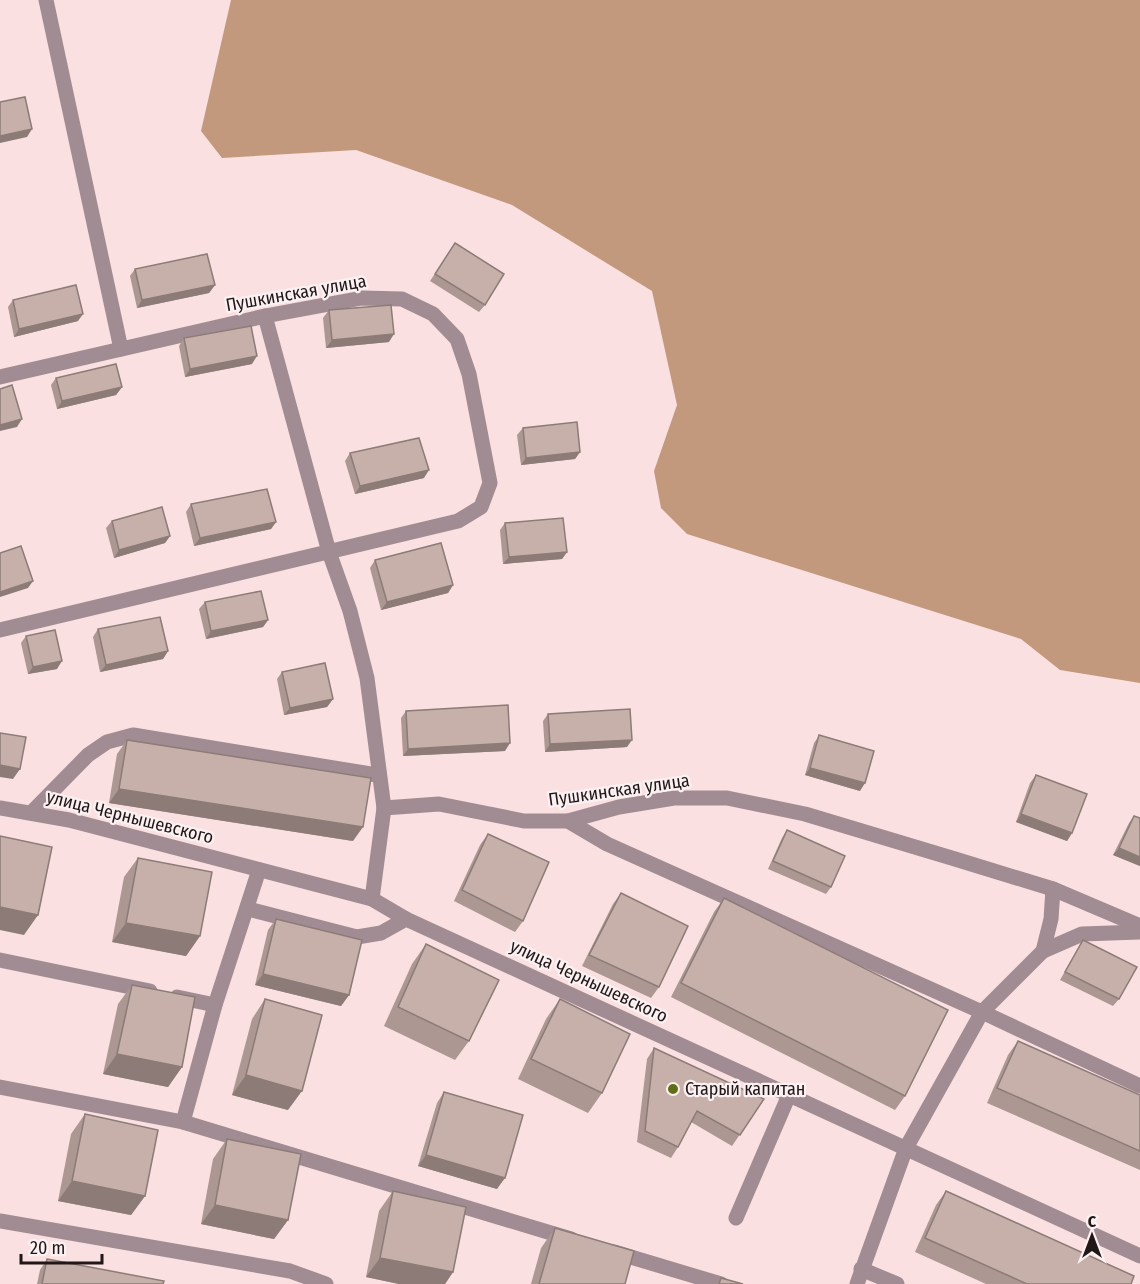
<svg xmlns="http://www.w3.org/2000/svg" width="1140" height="1284" viewBox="0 0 1140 1284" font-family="'Fira Sans Condensed',sans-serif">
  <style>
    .forest { fill: #c2997d }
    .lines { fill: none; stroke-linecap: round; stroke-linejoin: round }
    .minor { stroke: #a28c94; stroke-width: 15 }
    .wall { fill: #ac9792 }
    .shaded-wall { fill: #8c7b77 }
    .building { fill: #c8b0aa; stroke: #8c7b77; stroke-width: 1.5 }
    .poi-dot { fill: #616e18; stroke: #fcf1f2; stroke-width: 2 }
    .labels { text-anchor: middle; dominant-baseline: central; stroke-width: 4.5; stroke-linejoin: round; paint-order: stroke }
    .street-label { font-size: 18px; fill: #201718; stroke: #fcf1f2 }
    .poi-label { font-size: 18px; fill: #201718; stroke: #fcf1f2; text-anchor: start }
  </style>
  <rect width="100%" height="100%" fill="#fae0e1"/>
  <!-- forest -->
  <polygon class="forest" points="231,0 1140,0 1140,683 1060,670 1021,639 687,534 661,508 654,471 677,405 652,291 512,205 356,150 222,158 201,131"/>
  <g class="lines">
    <!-- minor -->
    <g class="minor">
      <polyline points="46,0 121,349"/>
      <polyline points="265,316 329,552 350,611 367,678 384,808 439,804 524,821 568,821 619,807 674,798 727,798 805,814 955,859 1053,889 1140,926"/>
      <polyline points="0,377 265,316 362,298 402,299 433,314 457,339 469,374 490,483 481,507 458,521 0,630"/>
      <polyline points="0,808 69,820 372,899 406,919 1140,1256"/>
      <polyline points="31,813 88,755 107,742 133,735 377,775"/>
      <polyline points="568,821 607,844 982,1012 1140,1086"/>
      <polyline points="372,899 384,808"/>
      <polyline points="248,909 357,937 381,933 406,919"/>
      <polyline points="1043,951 1082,934 1140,932"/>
      <polyline points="0,960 150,991"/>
      <polyline points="177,997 215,1005"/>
      <polyline points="0,1087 183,1122 571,1239"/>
      <polyline points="183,1122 215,1005 259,870"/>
      <polyline points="736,1218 789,1095"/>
      <polyline points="0,1221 290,1271 326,1284"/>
      <polyline points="614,1252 721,1284"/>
      <polyline points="861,1269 897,1284"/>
      <polyline points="857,1284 906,1148 982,1012 1043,951 1051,919 1053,889"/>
    </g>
  </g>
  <!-- wall -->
  <g class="wall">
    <polygon points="450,251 485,305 479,312 430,281"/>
    <polygon points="135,269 215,285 209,293 137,308 130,276"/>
    <polygon points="13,300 78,321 14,337 8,307"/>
    <polygon points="329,310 389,342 326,348 323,318"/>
    <polygon points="184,338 252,364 185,377 179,346"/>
    <polygon points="56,378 122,387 116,395 57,409 51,385"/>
    <polygon points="523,428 580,452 575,459 521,465 517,435"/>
    <polygon points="350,453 424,478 355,494 345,461"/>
    <polygon points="191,504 276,522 271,529 194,546 186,512"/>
    <polygon points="112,521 170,536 165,543 114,558 106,528"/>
    <polygon points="505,523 567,552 562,559 503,564 500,530"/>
    <polygon points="375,560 453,585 448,593 381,610 370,568"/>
    <polygon points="205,602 268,620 263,627 206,639 199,609"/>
    <polygon points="98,629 168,651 163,659 100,672 93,637"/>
    <polygon points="26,636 57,669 28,674 21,643"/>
    <polygon points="282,672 333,699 327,707 284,715 277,679"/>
    <polygon points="406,711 505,751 403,756 401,718"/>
    <polygon points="548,714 627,747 545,752 543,721"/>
    <polygon points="819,736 860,791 805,775 814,743"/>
    <polygon points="127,740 353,841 109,803 117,754"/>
    <polygon points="1036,775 1072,833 1067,841 1016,822 1030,783"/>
    <polygon points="1134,816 1140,818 1140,866 1113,855 1129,823"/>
    <polygon points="787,830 831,887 826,894 768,869 782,838"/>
    <polygon points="488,834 523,921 515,932 454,901 480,845"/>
    <polygon points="138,858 200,936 186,956 112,942 124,877"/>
    <polygon points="621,893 659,987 651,998 582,966 613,904"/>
    <polygon points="724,898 905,1096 895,1110 671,997 714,912"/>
    <polygon points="276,919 349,995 341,1006 255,985 268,930"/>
    <polygon points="1083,940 1119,999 1113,1006 1060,980"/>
    <polygon points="426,944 469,1041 455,1060 384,1026 412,964"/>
    <polygon points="132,985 182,1067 168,1087 103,1074 118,1004"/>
    <polygon points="265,999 288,1110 232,1095 252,1019"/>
    <polygon points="560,999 602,1093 588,1113 518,1079 546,1019"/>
    <polygon points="1018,1041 1140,1095 1140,1170 987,1103 1008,1055"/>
    <polygon points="654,1048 764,1099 732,1146 691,1122 678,1147 671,1158 637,1142 647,1059"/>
    <polygon points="444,1092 497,1189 418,1166 437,1103"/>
    <polygon points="85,1114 145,1196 131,1215 58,1201 71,1134"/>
    <polygon points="227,1139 288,1220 274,1239 201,1224 213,1159"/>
    <polygon points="393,1191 453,1272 445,1284 399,1284 366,1277 379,1211"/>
    <polygon points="946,1191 1131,1284 986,1284 915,1252 936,1205"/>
    <polygon points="555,1228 625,1284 531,1284 541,1248"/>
    <polygon points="47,1259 163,1284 37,1284 40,1270"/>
  </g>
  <!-- shaded-wall -->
  <g class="shaded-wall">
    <polygon points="32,129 27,137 0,143 0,136"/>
    <polygon points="215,285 209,293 137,308 142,300"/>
    <polygon points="83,314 78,321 14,337 19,329"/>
    <polygon points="394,334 389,342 326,348 332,340"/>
    <polygon points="257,356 252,364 185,377 190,369"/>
    <polygon points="122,387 116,395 57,409 62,401"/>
    <polygon points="22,419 17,427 0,431 0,425"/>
    <polygon points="580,452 575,459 521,465 526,458"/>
    <polygon points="429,470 424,478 355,494 360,486"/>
    <polygon points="276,522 271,529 194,546 200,538"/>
    <polygon points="170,536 165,543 114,558 119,550"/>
    <polygon points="567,552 562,559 503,564 509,557"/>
    <polygon points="33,581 28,588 0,597 0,592"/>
    <polygon points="453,585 448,593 381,610 387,602"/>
    <polygon points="268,620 263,627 206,639 211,631"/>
    <polygon points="168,651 163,659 100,672 106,665"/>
    <polygon points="62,661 57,669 28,674 33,667"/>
    <polygon points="333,699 327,707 284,715 290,708"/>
    <polygon points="632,740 627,747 545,752 550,744"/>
    <polygon points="510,743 505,751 403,756 408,749"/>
    <polygon points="0,765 20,769 13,779 0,777"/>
    <polygon points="810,768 865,783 860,791 805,775"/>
    <polygon points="119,789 363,827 353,841 109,803"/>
    <polygon points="1021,814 1072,833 1067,841 1016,822"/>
    <polygon points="1119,848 1140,857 1140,866 1113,855"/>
    <polygon points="0,907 38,915 24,935 0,930"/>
    <polygon points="126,923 200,936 186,956 112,942"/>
    <polygon points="263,974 349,995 341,1006 255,985"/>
    <polygon points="117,1054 182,1067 168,1087 103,1074"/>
    <polygon points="246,1075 302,1091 288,1110 232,1095"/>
    <polygon points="426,1155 505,1178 497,1189 418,1166"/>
    <polygon points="72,1181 145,1196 131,1215 58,1201"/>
    <polygon points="215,1205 288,1220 274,1239 201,1224"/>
    <polygon points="380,1258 453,1272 445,1284 399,1284 366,1277"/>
  </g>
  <!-- building -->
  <g class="building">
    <polygon points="25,97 32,129 0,136 0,102"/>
    <polygon points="455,243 504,274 485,305 435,274"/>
    <polygon points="207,254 215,285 142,300 135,269"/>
    <polygon points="76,285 83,314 19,329 13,300"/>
    <polygon points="391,305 394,334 332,340 329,310"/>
    <polygon points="251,326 257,356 190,369 184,338"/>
    <polygon points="116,364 122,387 62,401 56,378"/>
    <polygon points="12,385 22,419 0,425 0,389"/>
    <polygon points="577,422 580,452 526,458 523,428"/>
    <polygon points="419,438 429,470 360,486 350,453"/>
    <polygon points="267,489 276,522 200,538 191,504"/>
    <polygon points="162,507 170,536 119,550 112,521"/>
    <polygon points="563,518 567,552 509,557 505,523"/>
    <polygon points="441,543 453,585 387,602 375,560"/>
    <polygon points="21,546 33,581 0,592 0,553"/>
    <polygon points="261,591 268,620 211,631 205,602"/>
    <polygon points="160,617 168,651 106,665 98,629"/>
    <polygon points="55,630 62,661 33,667 26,636"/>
    <polygon points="325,663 333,699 290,708 282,672"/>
    <polygon points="508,705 510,743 408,749 406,711"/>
    <polygon points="630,709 632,740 550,744 548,714"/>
    <polygon points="0,733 26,737 20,769 0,765"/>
    <polygon points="819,735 874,751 865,783 810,768"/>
    <polygon points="127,740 371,778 363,827 119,789"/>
    <polygon points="1036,775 1087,794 1072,833 1021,814"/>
    <polygon points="1134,816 1140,818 1140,857 1119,848"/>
    <polygon points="787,830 845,856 831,887 773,861"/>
    <polygon points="488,834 549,862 523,921 462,890"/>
    <polygon points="0,836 52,847 38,915 0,907"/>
    <polygon points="138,858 212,872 200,936 126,923"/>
    <polygon points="621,893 688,926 659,987 589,955"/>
    <polygon points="724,898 948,1010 905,1096 681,983"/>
    <polygon points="276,919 362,940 349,995 263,974"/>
    <polygon points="1083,940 1137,967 1119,999 1065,972"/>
    <polygon points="426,944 499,980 469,1041 398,1007"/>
    <polygon points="132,985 195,997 182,1067 117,1054"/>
    <polygon points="265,999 322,1015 302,1091 246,1075"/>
    <polygon points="560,999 630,1034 602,1093 531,1059"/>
    <polygon points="1018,1041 1140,1095 1140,1151 997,1088"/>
    <polygon points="654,1048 764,1099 740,1135 697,1111 678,1147 645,1131"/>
    <polygon points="444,1092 523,1115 505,1178 426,1155"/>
    <polygon points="85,1114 158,1130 145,1196 72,1181"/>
    <polygon points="227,1139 301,1154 288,1220 215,1205"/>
    <polygon points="393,1191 466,1207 453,1272 380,1258"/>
    <polygon points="946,1191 1134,1276 1131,1284 1027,1284 925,1238"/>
    <polygon points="555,1228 634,1251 625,1284 539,1284"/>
    <polygon points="47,1259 164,1281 163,1284 42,1284"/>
    <polygon points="721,1278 743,1284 719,1284"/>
  </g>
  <!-- markers -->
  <circle class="poi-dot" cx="673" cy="1089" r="6"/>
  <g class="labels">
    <!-- street labels -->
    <g class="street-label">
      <text transform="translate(296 293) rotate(-10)">Пушкинская улица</text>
      <text transform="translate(619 790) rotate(-8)">Пушкинская улица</text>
      <text transform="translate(130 817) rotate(14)">улица Чернышевского</text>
      <text transform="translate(589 981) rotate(25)">улица Чернышевского</text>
    </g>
    <!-- poi labels -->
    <g class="poi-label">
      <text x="685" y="1089">Старый капитан</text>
    </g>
  </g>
  <!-- north arrow -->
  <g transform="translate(1092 1236)" stroke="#fcf1f2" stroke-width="4.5" paint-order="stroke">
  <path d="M0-4.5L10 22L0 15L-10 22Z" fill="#201718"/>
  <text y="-9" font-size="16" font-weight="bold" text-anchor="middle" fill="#201718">С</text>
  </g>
  <!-- scale -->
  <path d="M21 1254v9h81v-9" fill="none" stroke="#201718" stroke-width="3"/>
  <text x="30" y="1254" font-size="18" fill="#201718" stroke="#fcf1f2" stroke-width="4.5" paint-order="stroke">20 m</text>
</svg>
